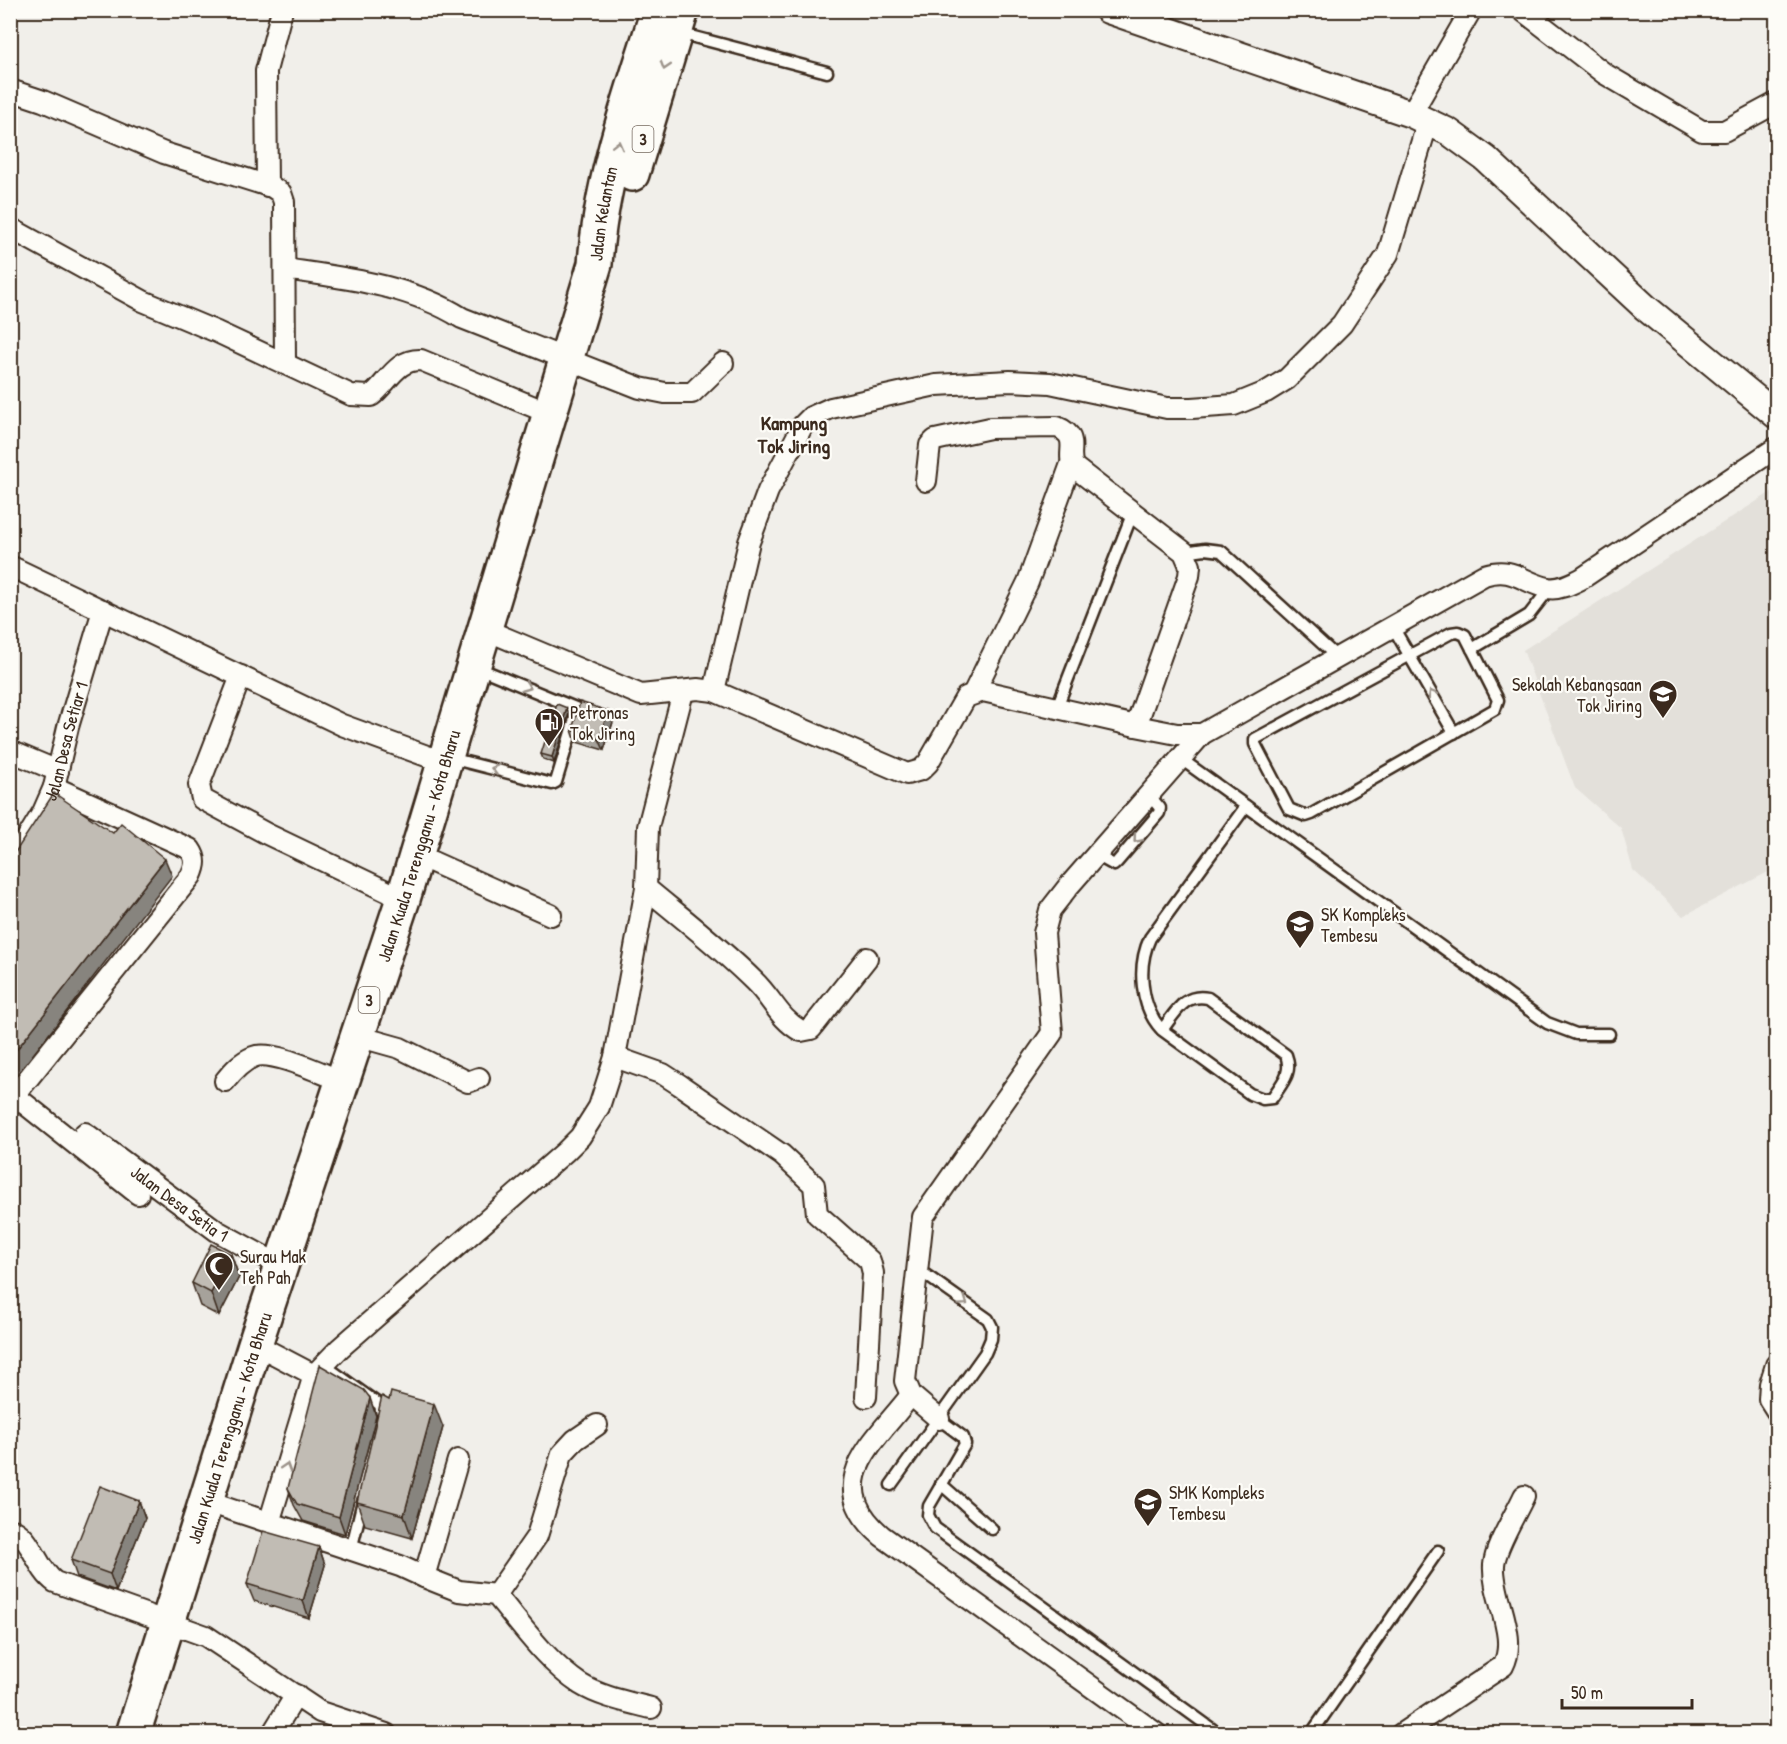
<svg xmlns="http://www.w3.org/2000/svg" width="1787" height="1744" viewBox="0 0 1787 1744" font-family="'Patrick Hand',sans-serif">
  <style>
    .built { fill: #e3e0da }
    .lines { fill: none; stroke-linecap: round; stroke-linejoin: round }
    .service-casing { stroke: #3b2a1e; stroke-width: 15 }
    .minor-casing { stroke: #3b2a1e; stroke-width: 24 }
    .tertiary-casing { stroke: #3b2a1e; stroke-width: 30 }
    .trunk-casing { stroke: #3b2a1e; stroke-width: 38 }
    .service { stroke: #fdfcf7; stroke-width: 10 }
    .minor { stroke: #fdfcf7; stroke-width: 20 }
    .tertiary { stroke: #fdfcf7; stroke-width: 26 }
    .trunk { stroke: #fdfcf7; stroke-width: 33 }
    .wall { fill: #a6a29b; stroke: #3b2a1e; stroke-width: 1.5 }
    .shaded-wall { fill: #87847e; stroke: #3b2a1e; stroke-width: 1.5 }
    .building { fill: #c1bcb4; stroke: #3b2a1e; stroke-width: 1.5 }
    .oneway { stroke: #9c938a }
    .labels { text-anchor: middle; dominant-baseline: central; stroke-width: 4.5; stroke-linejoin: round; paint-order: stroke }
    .shield { fill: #fdfcf7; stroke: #75695f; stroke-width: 1.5 }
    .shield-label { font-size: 16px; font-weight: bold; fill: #3b2a1e }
    .street-label { font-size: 18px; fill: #3b2a1e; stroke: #fdfcf7 }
    .poi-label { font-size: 18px; fill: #3b2a1e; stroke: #fdfcf7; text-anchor: start }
    .neighbourhood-label { font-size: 20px; font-weight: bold; fill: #3b2a1e; stroke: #fdfcf7 }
  </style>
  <rect width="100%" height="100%" fill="#f1efea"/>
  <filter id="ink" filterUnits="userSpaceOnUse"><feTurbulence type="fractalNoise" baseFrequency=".0167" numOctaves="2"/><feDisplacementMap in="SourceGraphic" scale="12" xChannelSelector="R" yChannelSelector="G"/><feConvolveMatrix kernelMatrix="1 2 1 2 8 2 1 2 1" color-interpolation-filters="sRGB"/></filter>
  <g filter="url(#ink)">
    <!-- built -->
    <polygon class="built" points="1776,489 1776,872 1772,870 1683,916 1633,870 1621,828 1575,788 1523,650"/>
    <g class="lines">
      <!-- service casing -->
      <g class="service-casing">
        <g id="service">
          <polyline points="679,33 827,72"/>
          <polyline points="1184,552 1205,549 1221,551 1338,658"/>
          <polyline points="1393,627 1454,733"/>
          <polygon points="1458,632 1465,635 1498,700 1495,709 1312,814 1306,816 1289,809 1255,744 1255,739 1451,633"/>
          <polyline points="1472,649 1529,615 1550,588"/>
          <polyline points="1057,707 1133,512"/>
          <polyline points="450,758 552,784 556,782 578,709 476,667"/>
          <polyline points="1181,759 1547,1023 1576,1034 1609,1034"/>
          <polyline points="1096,855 1114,865 1117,862 1159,813 1160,808 1149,795"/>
          <path d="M1162,1030C1176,1012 1184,993 1208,998L1286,1055C1293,1073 1282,1083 1272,1098L1263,1099L1250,1094L1162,1030C1140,1007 1137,966 1150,938L1246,806"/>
          <polyline points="324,1365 380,1405 383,1419"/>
          <polyline points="939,1419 963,1437 965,1444 929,1506 928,1515 935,1528 1219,1734"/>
          <polyline points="941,1484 992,1529"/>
          <polyline points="891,1485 985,1353 991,1339 992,1327 988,1319 916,1268"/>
          <polyline points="351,1550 363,1501"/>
          <polyline points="1311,1734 1438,1551"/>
        </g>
      </g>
      <!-- minor casing -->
      <g class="minor-casing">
        <g id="minor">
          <polyline points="1522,10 1605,74 1702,131 1724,131 1776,103"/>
          <polyline points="10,90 43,101 164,153 272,187 281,193 284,202 285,363"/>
          <polyline points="1411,114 1471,10"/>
          <polyline points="267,186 266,71 282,10"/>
          <path d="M10,228L143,301L217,332L351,395L371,396C388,383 396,359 421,360L551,414"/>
          <path d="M285,269C345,278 410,285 462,318L640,388L665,393H692L723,363"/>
          <path d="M926,481L930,445L935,440L990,428L1057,427C1082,437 1065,453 1074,467L1184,552L1190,566L1189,576L1136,726"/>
          <polyline points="10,566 342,725 443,762"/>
          <polyline points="484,629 641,695 698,689 714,691 907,774 921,770 928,763 966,697 983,691 1136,726 1177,734 1202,734"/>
          <polyline points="241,676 199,785 202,799 267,834 403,899"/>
          <polyline points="714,691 749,542 768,491 803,425 811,417 831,408 936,385 1010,381 1050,383 1167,408 1192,408 1234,405 1266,392 1287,379 1342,324 1388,254 1428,121"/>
          <polyline points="974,692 1028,582 1071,464"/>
          <polyline points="10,751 58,771"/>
          <polyline points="417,855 551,915"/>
          <path id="s1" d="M10,866L43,812L54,787L68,727L103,610"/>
          <path d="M646,888C682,918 720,947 754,981C772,998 779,1019 801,1031L811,1029L867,958"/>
          <polyline points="357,1036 400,1048 468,1082 479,1078"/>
          <polyline points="615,1057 663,1074 680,1085 782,1155 814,1185 817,1214 870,1261 873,1273 866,1397"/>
          <path d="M225,1081C233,1071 241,1062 253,1057C272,1049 322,1074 342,1081"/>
          <polyline points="15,1096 138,1194"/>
          <path d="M10,1101L191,876C196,865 197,859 190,849L54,787"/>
          <path id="s2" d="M85,1133L217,1231L281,1266"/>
          <polyline points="255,1344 314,1375"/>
          <polyline points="1776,1365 1770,1384 1769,1399 1776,1410"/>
          <path d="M911,1395C874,1443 820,1483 882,1536L1157,1734"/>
          <path d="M939,1419L911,1395L905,1381L923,1217L1052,1033L1044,933L1050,910L1068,887L1202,734L1484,575C1514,566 1521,582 1548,588C1559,590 1571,584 1581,579L1776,448"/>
          <polyline points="205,1501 400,1566 424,1577 458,1460"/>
          <polyline points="269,1523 314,1375 340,1348 565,1152 580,1137 599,1107 615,1057 646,888 648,827 683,692"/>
          <path d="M10,1529C32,1535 36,1569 55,1582L206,1636L320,1712L386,1734"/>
          <path d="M424,1577L459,1591L496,1595C522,1626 547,1662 580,1684C601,1697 628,1702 651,1708"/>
          <polyline points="496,1595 537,1536 562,1454 575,1440 597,1425"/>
          <polyline points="272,1734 296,1695"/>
          <path d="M1401,1734L1503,1666C1519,1636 1492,1597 1494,1565C1495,1547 1516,1514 1524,1496"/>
        </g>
      </g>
      <!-- tertiary casing -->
      <g class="tertiary-casing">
        <polyline id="tertiary" points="1108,10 1411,114 1449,132 1486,159 1646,308 1776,415"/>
      </g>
      <!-- trunk casing -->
      <g class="trunk-casing">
        <g id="trunk">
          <polyline points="632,174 682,10"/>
          <path id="s3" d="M133,1734L255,1344L403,899L595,264C601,177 632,93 658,10"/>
        </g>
      </g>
      <!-- service -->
      <use href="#service" class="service"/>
      <!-- minor -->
      <use href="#minor" class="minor"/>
      <!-- tertiary -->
      <use href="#tertiary" class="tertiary"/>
      <!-- trunk -->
      <use href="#trunk" class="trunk"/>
    </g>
    <!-- wall -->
    <g class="wall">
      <polygon points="569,713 554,763 543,759 541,754"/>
      <polygon points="613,722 604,750 576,742 572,730"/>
      <polygon points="231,1254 239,1277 219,1316 200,1306 192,1283"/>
      <polygon points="376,1416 345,1534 303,1521 294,1505 288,1488"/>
      <polygon points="443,1427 412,1538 365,1525 357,1502"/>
      <polygon points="139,1501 145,1518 116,1591 77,1577 71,1560"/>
      <polygon points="319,1547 325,1565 309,1618 254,1601 247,1584"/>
    </g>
    <!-- shaded-wall -->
    <g class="shaded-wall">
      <polygon points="567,708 569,713 554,763 552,757"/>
      <polygon points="608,711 613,722 604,750 599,739"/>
      <polygon points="165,859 172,876 10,1084 10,1058"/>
      <polygon points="231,1254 239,1277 219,1316 211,1293"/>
      <polygon points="370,1398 376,1416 345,1534 339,1517"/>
      <polygon points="434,1404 443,1427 412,1538 404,1515"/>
      <polygon points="139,1501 145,1518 116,1591 110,1574"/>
      <polygon points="319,1547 325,1565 309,1618 303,1601"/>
    </g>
    <!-- building -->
    <g class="building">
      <polygon points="580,702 608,711 599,739 572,730"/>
      <polygon points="557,704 567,708 552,757 541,754"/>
      <polygon points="54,793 113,833 121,823 165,859 10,1058 10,860"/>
      <polygon points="211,1244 231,1254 211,1293 192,1283"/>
      <polygon points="320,1365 364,1390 370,1398 339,1517 297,1504 288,1488"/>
      <polygon points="391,1392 434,1404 404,1515 357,1502 382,1396 389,1400"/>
      <polygon points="100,1486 139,1501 110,1574 71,1560"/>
      <polygon points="263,1531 319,1547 303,1601 247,1584"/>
    </g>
    <!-- one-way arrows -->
    <defs><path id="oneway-chevron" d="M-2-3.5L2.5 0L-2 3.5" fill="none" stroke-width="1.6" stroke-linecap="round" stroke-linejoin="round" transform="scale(1.5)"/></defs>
    <g class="oneway">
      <use href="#oneway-chevron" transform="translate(665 66) rotate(107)"/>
      <use href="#oneway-chevron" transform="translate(618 145) rotate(-76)"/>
      <use href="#oneway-chevron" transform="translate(527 687) rotate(22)"/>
      <use href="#oneway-chevron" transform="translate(1432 694) rotate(-120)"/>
      <use href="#oneway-chevron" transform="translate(495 769) rotate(-166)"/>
      <use href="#oneway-chevron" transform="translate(1137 839) rotate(130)"/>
      <use href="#oneway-chevron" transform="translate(964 1302) rotate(35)"/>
      <use href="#oneway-chevron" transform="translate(286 1467) rotate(-73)"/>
    </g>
  </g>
  <!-- icons -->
  <defs>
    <g id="school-pin" transform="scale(1.5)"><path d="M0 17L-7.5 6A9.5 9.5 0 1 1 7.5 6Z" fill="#3b2a1e" stroke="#fdfcf7"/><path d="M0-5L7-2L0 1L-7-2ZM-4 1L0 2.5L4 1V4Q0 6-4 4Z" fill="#fff"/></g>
    <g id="fuel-pin" transform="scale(1.5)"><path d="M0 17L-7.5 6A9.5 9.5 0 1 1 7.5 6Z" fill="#3b2a1e" stroke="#fdfcf7"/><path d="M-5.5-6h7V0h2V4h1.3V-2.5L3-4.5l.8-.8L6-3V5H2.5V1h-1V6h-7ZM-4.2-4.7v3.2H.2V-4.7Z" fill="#fff"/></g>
    <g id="mosque-pin" transform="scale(1.5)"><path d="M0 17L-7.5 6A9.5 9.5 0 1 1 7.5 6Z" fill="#3b2a1e" stroke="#fdfcf7"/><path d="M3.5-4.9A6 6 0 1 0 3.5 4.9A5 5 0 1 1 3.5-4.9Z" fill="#fff"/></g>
  </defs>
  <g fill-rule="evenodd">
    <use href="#school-pin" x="1663" y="694"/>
    <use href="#fuel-pin" x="549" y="722"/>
    <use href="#school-pin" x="1300" y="924"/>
    <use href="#mosque-pin" x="219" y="1266"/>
    <use href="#school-pin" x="1148" y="1502"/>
  </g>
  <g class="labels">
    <!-- shield labels -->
    <g class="shield">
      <rect x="632.5" y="126" width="21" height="26" rx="4.5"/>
      <rect x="358.5" y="987" width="21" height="26" rx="4.5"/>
    </g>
    <g class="shield-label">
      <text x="643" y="139">3</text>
      <text x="369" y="1000">3</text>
    </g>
    <!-- street labels -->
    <g class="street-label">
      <text stroke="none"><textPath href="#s3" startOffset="1592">Jalan Kelantan</textPath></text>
      <text stroke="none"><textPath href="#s1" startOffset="138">Jalan Desa Setiar 1</textPath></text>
      <text stroke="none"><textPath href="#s3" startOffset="933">Jalan Kuala Terengganu - Kota Bharu</textPath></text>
      <text stroke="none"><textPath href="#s2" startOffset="118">Jalan Desa Setia 1</textPath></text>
      <text stroke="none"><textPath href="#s3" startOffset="321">Jalan Kuala Terengganu - Kota Bharu</textPath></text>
    </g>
    <!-- poi labels -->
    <g class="poi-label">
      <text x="1642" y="684" text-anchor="end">Sekolah Kebangsaan<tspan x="1642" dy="21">Tok Jiring</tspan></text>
      <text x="570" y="712">Petronas<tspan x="570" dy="21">Tok Jiring</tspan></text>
      <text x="1321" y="914">SK Kompleks<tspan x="1321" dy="21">Tembesu</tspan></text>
      <text x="240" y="1256">Surau Mak<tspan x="240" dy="21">Teh Pah</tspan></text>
      <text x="1169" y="1492">SMK Kompleks<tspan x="1169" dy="21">Tembesu</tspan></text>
    </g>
    <!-- neighbourhood labels -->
    <g class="neighbourhood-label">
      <text x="794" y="422">Kampung<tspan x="794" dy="23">Tok Jiring</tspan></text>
    </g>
  </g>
  <!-- margin -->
  <rect width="1787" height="1744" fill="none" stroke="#fdfcf7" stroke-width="36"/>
  <rect x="18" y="18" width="1751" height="1708" fill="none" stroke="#3b2a1e" stroke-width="2" filter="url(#ink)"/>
  <!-- scale -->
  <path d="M1562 1699v9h130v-9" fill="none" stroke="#3b2a1e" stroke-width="3"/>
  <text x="1571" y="1699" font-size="18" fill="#3b2a1e" stroke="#fdfcf7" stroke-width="4.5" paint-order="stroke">50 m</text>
</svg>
